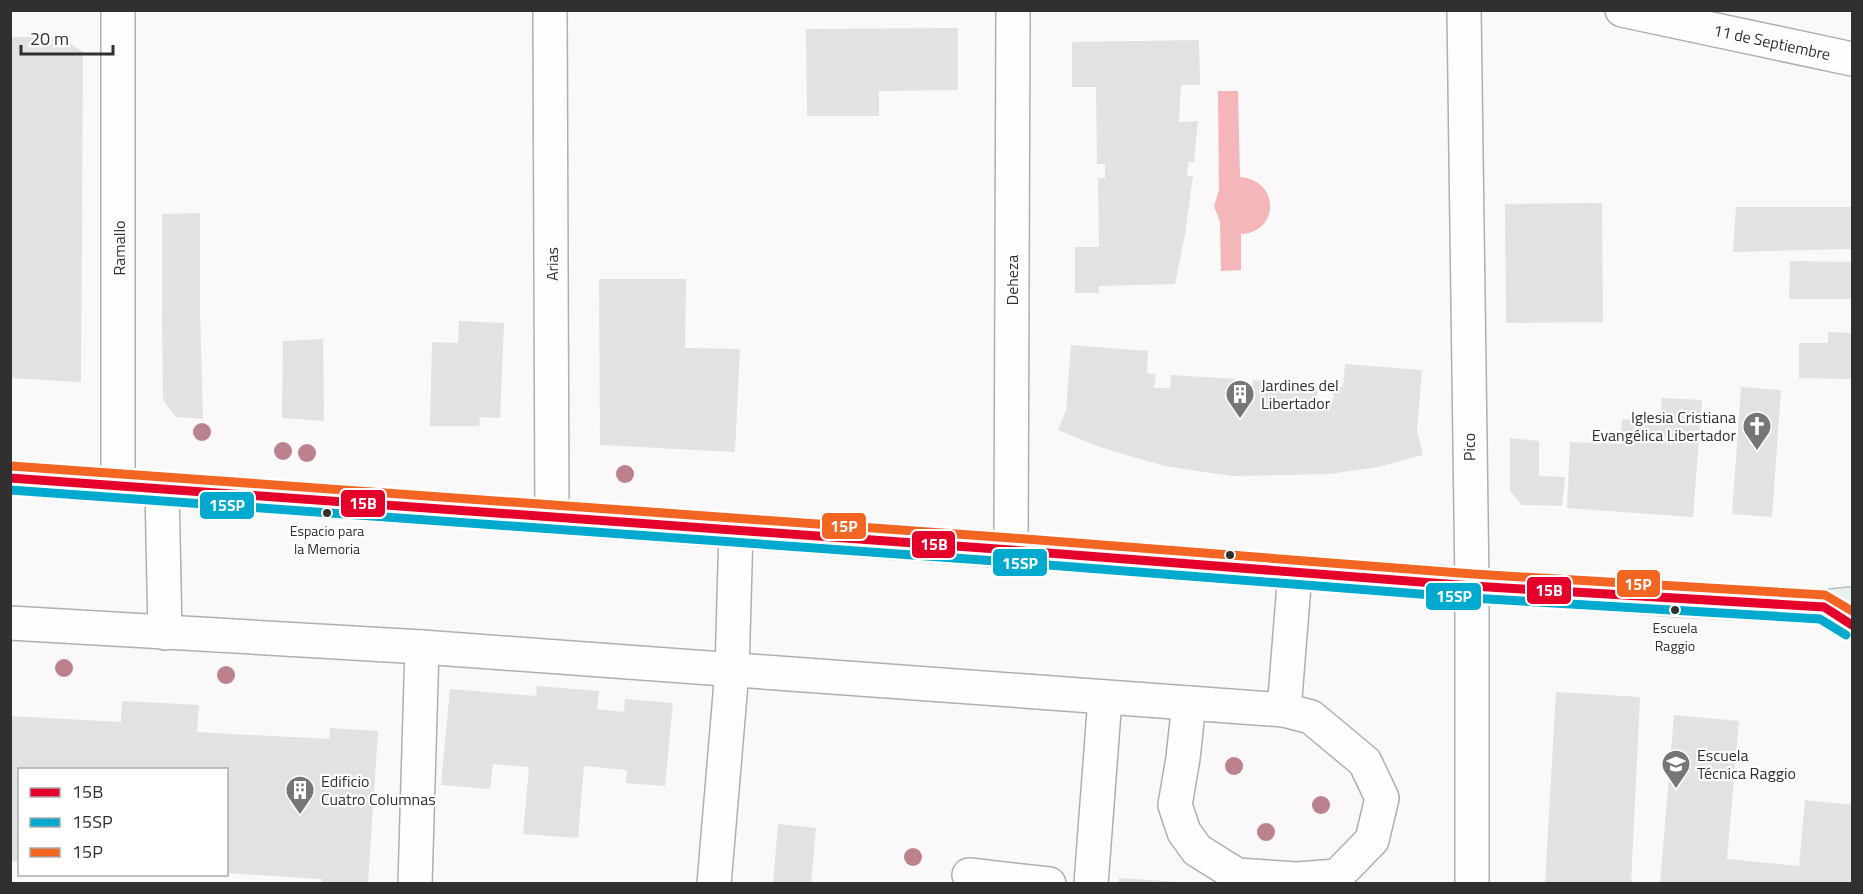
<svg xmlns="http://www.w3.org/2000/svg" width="1863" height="894" viewBox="0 0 1863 894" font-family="'Titillium Web',sans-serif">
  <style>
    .water { fill: #f4b6b9 }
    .building { fill: #e3e1e1 }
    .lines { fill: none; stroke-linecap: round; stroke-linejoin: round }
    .minor-casing { stroke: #b0aeae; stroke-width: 36 }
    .major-casing { stroke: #b1c0bd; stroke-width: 36 }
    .minor { stroke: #fefefe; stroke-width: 33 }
    .major { stroke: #eaf2f0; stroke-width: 33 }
    .bus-1-casing { stroke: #fff; stroke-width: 14 }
    .bus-2-casing { stroke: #fff; stroke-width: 14 }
    .bus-3-casing { stroke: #fff; stroke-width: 14 }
    .bus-1 { stroke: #e4002b; stroke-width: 9 }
    .bus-2 { stroke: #00a9ce; stroke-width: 9 }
    .bus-3 { stroke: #f26522; stroke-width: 9 }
    .tree { fill: #bb818c }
    .bus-dot { fill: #312f2f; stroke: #fff; stroke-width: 2 }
    .labels { text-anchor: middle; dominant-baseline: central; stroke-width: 4.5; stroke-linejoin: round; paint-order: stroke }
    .bus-label { font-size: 14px; fill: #312f2f; stroke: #fff }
    .street-label { font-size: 16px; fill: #312f2f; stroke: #fff }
    .poi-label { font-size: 16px; fill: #312f2f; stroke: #fff; text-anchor: start }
    .line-badge { stroke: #fff; stroke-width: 2 }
    .badge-label { font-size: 16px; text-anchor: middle; font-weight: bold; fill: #fff }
  </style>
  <rect width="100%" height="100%" fill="#faf8f8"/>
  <!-- water -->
  <path class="water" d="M1218,91H1238L1240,177C1280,180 1280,232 1241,234V270L1221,271L1220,222L1214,206L1219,190Z"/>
  <!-- building -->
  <g class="building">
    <polygon points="958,28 958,90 879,91 879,116 807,116 806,29"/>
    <polygon points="10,37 60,37 83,52 81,382 10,378"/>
    <polygon points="1199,40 1200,85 1181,85 1179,122 1198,121 1194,162 1188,162 1187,176 1193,176 1185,234 1175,284 1099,286 1099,293 1075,293 1075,247 1099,247 1098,178 1105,178 1105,164 1097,164 1096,87 1072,87 1072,42"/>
    <polygon points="1602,203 1603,322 1506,323 1505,204"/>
    <polygon points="1736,207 1852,207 1852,249 1733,252"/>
    <polygon points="200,213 200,308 203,419 176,417 163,400 162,309 162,214"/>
    <polygon points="1790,261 1852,262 1852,299 1789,299"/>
    <polygon points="599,279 686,279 685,348 740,349 735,452 600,445"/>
    <polygon points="459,321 504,323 500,418 480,417 479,426 430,426 432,342 458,343"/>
    <polygon points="1828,332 1852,333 1852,379 1799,378 1799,343 1828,343"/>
    <polygon points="323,339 324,421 282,418 283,341"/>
    <polygon points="1071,345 1148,351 1147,373 1156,374 1154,388 1170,388 1171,375 1237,379 1236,393 1252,394 1253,380 1318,385 1317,399 1333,400 1334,386 1343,387 1345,364 1422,370 1417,430 1423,455 1378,467 1329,474 1232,476 1164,466 1100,447 1058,430 1066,411"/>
    <polygon points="1741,387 1781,390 1772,517 1732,514"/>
    <polygon points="1662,398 1702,400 1693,517 1567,508 1570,442 1621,444 1622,419 1660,422"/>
    <polygon points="1510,438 1539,441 1539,476 1565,477 1562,506 1522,505 1510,491"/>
    <polygon points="537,686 599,691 597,709 624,712 625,699 673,703 665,786 626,783 627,770 584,766 578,838 523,834 529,767 493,764 490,789 441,785 450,689 536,696"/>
    <polygon points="1556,692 1640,697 1631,884 1545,884"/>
    <polygon points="122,701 199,705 197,732 329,739 330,728 378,731 368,884 321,884 322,879 226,873 226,770 20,770 20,862 10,861 10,716 121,722"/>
    <polygon points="1674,715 1739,721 1727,859 1799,866 1805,800 1852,805 1852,884 1660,884"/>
    <polygon points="778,824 816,828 811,884 773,884"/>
    <polygon points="1119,878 1179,882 1179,884 1119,884"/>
  </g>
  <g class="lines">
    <!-- minor casing -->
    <g class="minor-casing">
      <g id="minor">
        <polyline points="118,10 118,485"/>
        <polyline points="550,10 552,517"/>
        <polyline points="1464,10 1472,586 1472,884"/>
        <polyline points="1622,10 1852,59"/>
        <polyline points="162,488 165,633"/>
        <polyline points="1011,550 1013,10"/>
        <polyline points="10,623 422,647 1284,710 1295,572"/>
        <polyline points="1189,703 1183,758 1175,805 1184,832 1197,850 1237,875 1297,879 1337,876 1372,840 1382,798 1365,762 1311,717 1284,710"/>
        <polyline points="969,875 1049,884"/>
        <polyline points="415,884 422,647"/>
        <polyline points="714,884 732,671 736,530"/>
        <polyline points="1091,884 1105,698"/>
      </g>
    </g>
    <!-- major casing -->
    <g class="major-casing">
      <polyline id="major" points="10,478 1680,600 1824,607 1852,604"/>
    </g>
    <!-- minor -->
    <use href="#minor" class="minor"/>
    <!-- major -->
    <use href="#major" class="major"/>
    <!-- bus-1 casing -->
    <g class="bus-1-casing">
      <polyline id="bus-1" points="10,478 1011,550 1472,586 1824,607 1852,625"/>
    </g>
    <!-- bus-2 casing -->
    <g class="bus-2-casing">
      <polyline id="bus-2" points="10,490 1010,562 1471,598 1820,619 1846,635"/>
    </g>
    <!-- bus-3 casing -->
    <g class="bus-3-casing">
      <polyline id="bus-3" points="11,466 1012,538 1473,574 1825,595 1852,611"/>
    </g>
    <!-- bus-1 -->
    <use href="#bus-1" class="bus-1"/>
    <!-- bus-2 -->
    <use href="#bus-2" class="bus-2"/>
    <!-- bus-3 -->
    <use href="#bus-3" class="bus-3"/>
  </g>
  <!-- trees -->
  <g class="tree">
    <circle cx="202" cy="432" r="9"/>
    <circle cx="283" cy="451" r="9"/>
    <circle cx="307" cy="453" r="9"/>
    <circle cx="625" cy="474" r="9"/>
    <circle cx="64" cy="668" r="9"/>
    <circle cx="226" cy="675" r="9"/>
    <circle cx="1234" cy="766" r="9"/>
    <circle cx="1321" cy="805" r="9"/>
    <circle cx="1266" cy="832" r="9"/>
    <circle cx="913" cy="857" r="9"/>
  </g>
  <!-- icons -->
  <defs>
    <g id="building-pin" transform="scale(1.5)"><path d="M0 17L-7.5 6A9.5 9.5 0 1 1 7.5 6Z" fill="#777575" stroke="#fff"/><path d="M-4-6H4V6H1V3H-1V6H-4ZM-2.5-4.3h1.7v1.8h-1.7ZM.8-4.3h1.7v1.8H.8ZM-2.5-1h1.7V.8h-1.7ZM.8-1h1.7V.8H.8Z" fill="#fff"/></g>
    <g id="church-pin" transform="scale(1.5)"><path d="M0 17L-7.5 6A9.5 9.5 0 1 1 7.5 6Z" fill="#777575" stroke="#fff"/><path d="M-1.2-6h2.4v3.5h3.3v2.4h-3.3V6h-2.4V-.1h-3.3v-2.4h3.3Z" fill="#fff"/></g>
    <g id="university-pin" transform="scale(1.5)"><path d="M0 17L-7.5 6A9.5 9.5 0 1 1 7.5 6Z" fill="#777575" stroke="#fff"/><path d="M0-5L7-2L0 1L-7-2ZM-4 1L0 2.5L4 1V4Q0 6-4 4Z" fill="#fff"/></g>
  </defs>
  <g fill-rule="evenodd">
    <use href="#building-pin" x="1240" y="394"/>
    <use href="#church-pin" x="1757" y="426"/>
    <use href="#university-pin" x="1676" y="764"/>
    <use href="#building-pin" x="300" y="790"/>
  </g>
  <!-- markers -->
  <g class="bus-dot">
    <circle cx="327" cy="513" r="5"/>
    <circle cx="1230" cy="555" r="5"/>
    <circle cx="1675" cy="610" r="5"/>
  </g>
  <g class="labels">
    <!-- bus labels -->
    <g class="bus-label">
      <text x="327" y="530">Espacio para<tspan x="327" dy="18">la Memoria</tspan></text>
      <text x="1675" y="627">Escuela<tspan x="1675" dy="18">Raggio</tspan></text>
    </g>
    <!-- street labels -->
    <g class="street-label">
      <text transform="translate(1772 42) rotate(12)">11 de Septiembre</text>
      <text transform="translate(119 248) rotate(-90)">Ramallo</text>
      <text transform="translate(552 264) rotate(-90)">Arias</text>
      <text transform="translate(1012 280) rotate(-90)">Deheza</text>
      <text transform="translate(1469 447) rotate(-91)">Pico</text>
    </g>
    <!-- poi labels -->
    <g class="poi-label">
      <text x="1261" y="385">Jardines del<tspan x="1261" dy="18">Libertador</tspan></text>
      <text x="1736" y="417" text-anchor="end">Iglesia Cristiana<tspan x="1736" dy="18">Evangélica Libertador</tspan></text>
      <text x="1697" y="755">Escuela<tspan x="1697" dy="18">Técnica Raggio</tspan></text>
      <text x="321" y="781">Edificio<tspan x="321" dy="18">Cuatro Columnas</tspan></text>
    </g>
  </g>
  <g class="line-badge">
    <rect x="340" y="489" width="46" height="29" rx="6" fill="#e4002b"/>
    <rect x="199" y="491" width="56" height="29" rx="6" fill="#00a9ce"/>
    <rect x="821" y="512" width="46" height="28" rx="6" fill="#f26522"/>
    <rect x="911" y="530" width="45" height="29" rx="6" fill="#e4002b"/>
    <rect x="992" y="548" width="56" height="29" rx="6" fill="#00a9ce"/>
    <rect x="1616" y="569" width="45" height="29" rx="6" fill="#f26522"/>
    <rect x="1526" y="576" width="46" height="29" rx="6" fill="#e4002b"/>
    <rect x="1425" y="582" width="57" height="29" rx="6" fill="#00a9ce"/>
  </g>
  <g class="badge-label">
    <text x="363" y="509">15B</text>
    <text x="227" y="511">15SP</text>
    <text x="844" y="532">15P</text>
    <text x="934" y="550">15B</text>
    <text x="1020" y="569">15SP</text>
    <text x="1638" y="590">15P</text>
    <text x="1549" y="596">15B</text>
    <text x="1454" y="602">15SP</text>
  </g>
  <!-- border -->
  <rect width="1863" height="894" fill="none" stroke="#312f2f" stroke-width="24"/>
  <!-- legend -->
  <rect x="18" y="768" width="210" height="108" fill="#ffffff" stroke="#adacac" stroke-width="1.5"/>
  <rect x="30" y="788" width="30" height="9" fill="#e4002b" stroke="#adacac" stroke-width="1.5"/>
  <text x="72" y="798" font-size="18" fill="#312f2f">15B</text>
  <rect x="30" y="818" width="30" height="9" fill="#00a9ce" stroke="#adacac" stroke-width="1.5"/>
  <text x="72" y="828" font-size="18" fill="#312f2f">15SP</text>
  <rect x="30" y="848" width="30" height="9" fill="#f26522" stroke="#adacac" stroke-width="1.5"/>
  <text x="72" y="858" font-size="18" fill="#312f2f">15P</text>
  <!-- scale -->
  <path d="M21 45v9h92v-9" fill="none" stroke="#312f2f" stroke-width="3"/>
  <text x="30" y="45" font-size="18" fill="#312f2f" stroke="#ffffff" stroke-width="4.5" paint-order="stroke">20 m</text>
</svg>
